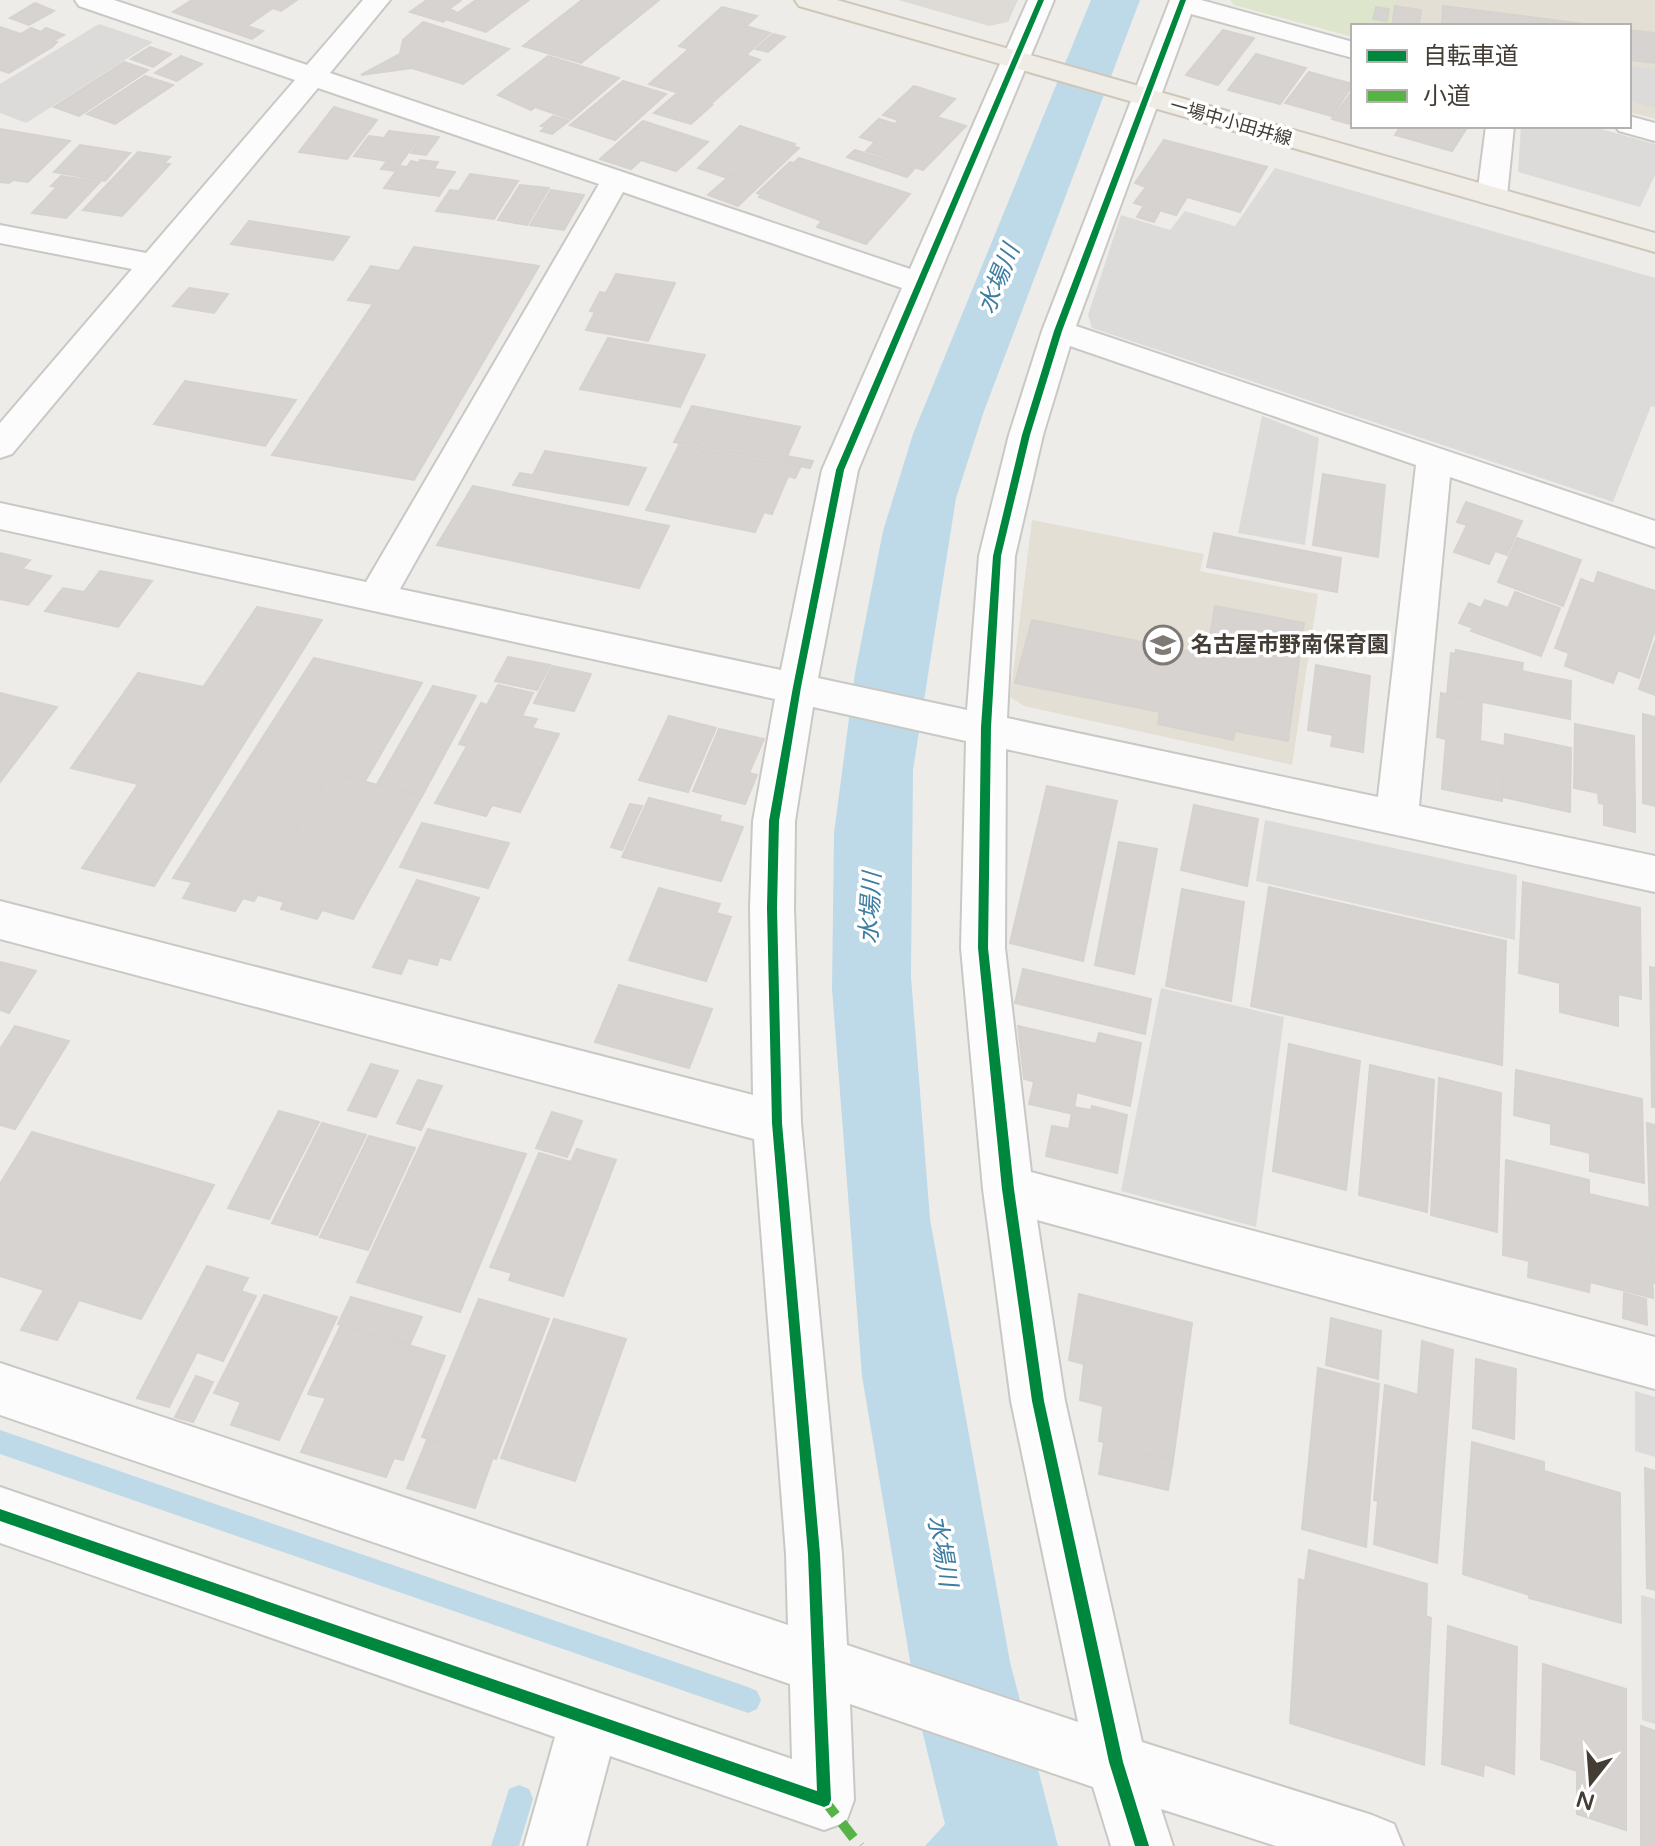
<svg xmlns="http://www.w3.org/2000/svg" width="1655" height="1846" viewBox="0 0 1655 1846" font-family="'Varela Round','Noto Sans JP',sans-serif">
  <style>
    .industrial { fill: #dedbd7 }
    .education { fill: #e4dfd5 }
    .green { fill: #dde6cc }
    .parking { fill: #dddbd9 }
    .water { fill: #bedae8 }
    .lines { fill: none; stroke-linecap: round; stroke-linejoin: round }
    .stream { fill: #bedae8; fill-rule: evenodd }
    .building { fill: #d6d3d0; stroke: #d6d3cf; stroke-width: 2 }
    .minor-casing { stroke: #cac8c5; stroke-width: 4 }
    .major-casing { stroke: #cec7b9; stroke-width: 4 }
    .minor { fill: #fcfcfc; fill-rule: evenodd }
    .major { fill: #efebe5; fill-rule: evenodd }
    .quiet { stroke: #57b346; stroke-width: 10; stroke-dasharray: 19 10; stroke-linecap: butt }
    .cycleway-casing { stroke: #fff; stroke-width: 5 }
    .cycleway { fill: #00873e; fill-rule: evenodd }
    .labels { text-anchor: middle; dominant-baseline: central; stroke-width: 7; stroke-linejoin: round; paint-order: stroke }
    .far-street-label { font-size: 18px; fill: #433d36; stroke: #fff }
    .poi-label { font-size: 22px; font-weight: bold; fill: #433d36; stroke: #fff; text-anchor: start }
    .water-label { font-size: 24px; font-style: italic; fill: #3d7da1; stroke: #fff }
  </style>
  <rect width="100%" height="100%" fill="#eeece9"/>
  <!-- industrial -->
  <polygon class="industrial" points="898,0 1018,0 1008,22 989,26"/>
  <!-- education -->
  <g class="education">
    <polygon points="1395,0 1655,0 1655,119 1629,112 1629,26 1391,26"/>
    <polygon points="1032,520 1204,554 1200,571 1318,594 1292,765 1024,706 1010,697"/>
  </g>
  <!-- green -->
  <polygon class="green" points="1230,0 1395,0 1391,26 1353,26 1353,37 1234,5"/>
  <!-- parking -->
  <g class="parking">
    <polygon points="99,24 153,42 26,123 0,113 0,84"/>
    <polygon points="1629,66 1655,69 1655,108 1629,101"/>
    <polygon points="1521,126 1590,126 1655,144 1655,175 1640,207 1518,172"/>
    <polygon points="1275,168 1655,278 1655,407 1651,406 1613,502 1092,328 1088,315 1121,215 1170,230 1185,211 1235,226"/>
    <polygon points="1262,416 1319,438 1305,545 1238,533"/>
    <polygon points="1265,820 1517,875 1515,940 1256,881"/>
    <polygon points="1161,988 1284,1017 1256,1227 1121,1191"/>
    <polygon points="1635,1391 1655,1397 1655,1457 1635,1451"/>
    <polygon points="1641,1595 1655,1599 1655,1724 1642,1720"/>
  </g>
  <!-- water -->
  <polygon class="water" points="1091,0 1140,0 984,411 956,498 913,770 911,977 930,1219 1010,1662 1058,1846 925,1846 945,1824 921,1726 862,1376 832,989 834,833 855,673 883,531 913,434"/>
  <g class="lines">
    <!-- stream -->
    <g class="stream">
      <polygon points="0,1430 748,1687 757,1691 761,1700 757,1709 748,1713 0,1454"/>
      <polygon points="519,1785 529,1789 533,1799 519,1846 491,1846 509,1789"/>
    </g>
  </g>
  <!-- building -->
  <g class="building">
    <polygon points="192,0 297,0 281,11 273,8 247,26 263,31 252,39 173,12"/>
    <polygon points="427,0 456,0 460,1 449,9 456,12 443,22 410,12"/>
    <polygon points="476,0 529,0 486,32 448,20"/>
    <polygon points="582,0 659,0 581,63 523,46"/>
    <polygon points="35,3 54,11 29,25 10,18"/>
    <polygon points="1395,6 1421,10 1419,26 1392,26"/>
    <polygon points="1443,6 1600,26 1442,26"/>
    <polygon points="722,7 757,16 746,26 770,33 746,55 760,60 712,103 649,84 689,49 679,46"/>
    <polygon points="1376,7 1389,9 1387,21 1373,19"/>
    <polygon points="423,22 509,49 463,84 412,68 361,75 400,54 403,40"/>
    <polygon points="0,27 21,34 0,46"/>
    <polygon points="31,28 41,32 46,28 64,35 53,41 57,42 52,47 9,73 0,70 0,46"/>
    <polygon points="1223,30 1254,38 1218,85 1186,75"/>
    <polygon points="1629,30 1655,33 1655,63 1629,60 1629,63"/>
    <polygon points="773,34 785,37 768,52 756,49"/>
    <polygon points="150,47 171,54 153,67 131,59"/>
    <polygon points="1256,54 1306,68 1280,104 1228,90"/>
    <polygon points="181,56 202,64 177,81 155,73"/>
    <polygon points="548,56 619,78 571,119 535,107 531,110 498,95"/>
    <polygon points="124,62 148,70 79,116 54,107"/>
    <polygon points="1309,72 1353,84 1332,116 1285,103"/>
    <polygon points="145,76 173,85 115,124 87,114"/>
    <polygon points="623,81 666,94 615,140 570,125"/>
    <polygon points="914,86 955,99 937,117 966,126 923,170 866,151 875,142 860,137 879,119 895,124 898,120 883,115"/>
    <polygon points="1353,90 1353,125 1332,119"/>
    <polygon points="676,94 712,105 691,124 654,113"/>
    <polygon points="334,107 377,120 347,159 299,152"/>
    <polygon points="553,116 569,121 552,134 541,131 546,127 541,126"/>
    <polygon points="643,121 708,142 676,171 641,160 631,169 600,159"/>
    <polygon points="740,126 795,144 792,146 799,148 761,184 732,174 727,178 698,168"/>
    <polygon points="1401,126 1468,126 1452,151 1395,135"/>
    <polygon points="0,129 70,141 28,182 13,180 9,183 0,182"/>
    <polygon points="389,131 421,135 395,171 381,169 387,161 354,156 369,136 384,138"/>
    <polygon points="423,135 439,137 426,155 411,153"/>
    <polygon points="1164,140 1267,167 1240,212 1187,197 1176,215 1134,203 1146,187 1135,183"/>
    <polygon points="80,145 130,153 105,181 54,172"/>
    <polygon points="855,150 914,169 907,177 847,157"/>
    <polygon points="138,152 170,157 164,163 170,164 122,216 83,210"/>
    <polygon points="799,158 910,194 866,244 817,227 822,221 759,197 761,195 757,193 790,162 794,163"/>
    <polygon points="420,160 438,162 434,169 455,172 439,196 384,188 400,166 407,167 411,161 419,163"/>
    <polygon points="470,174 518,181 494,219 436,211 450,190 459,191"/>
    <polygon points="732,174 761,184 738,206 708,195"/>
    <polygon points="61,176 100,182 66,218 32,213 57,187 51,186"/>
    <polygon points="520,185 549,188 527,225 498,220"/>
    <polygon points="551,190 584,195 564,230 530,225"/>
    <polygon points="1143,207 1160,211 1154,222 1137,217"/>
    <polygon points="249,221 349,237 333,260 231,244"/>
    <polygon points="414,247 539,266 414,480 272,455 373,304 348,300 371,266 399,271"/>
    <polygon points="616,274 675,283 648,341 586,330 595,312 590,311 600,292 606,293"/>
    <polygon points="189,288 228,294 214,313 173,306"/>
    <polygon points="608,338 705,355 680,407 580,389"/>
    <polygon points="185,381 296,400 265,446 154,424"/>
    <polygon points="692,406 800,427 784,463 674,442"/>
    <polygon points="679,445 800,468 795,478 788,476 772,514 764,512 755,532 646,510"/>
    <polygon points="545,451 646,468 628,505 513,485 520,473 533,475"/>
    <polygon points="787,456 813,461 810,468 784,463"/>
    <polygon points="1323,474 1385,485 1378,557 1313,545"/>
    <polygon points="473,486 539,500 505,559 437,545"/>
    <polygon points="539,500 669,526 639,588 505,559"/>
    <polygon points="1466,502 1522,521 1507,555 1495,551 1489,564 1454,552 1467,525 1457,522"/>
    <polygon points="1214,533 1341,558 1337,592 1207,567"/>
    <polygon points="1517,538 1581,560 1563,606 1498,582"/>
    <polygon points="0,553 30,560 22,569 51,576 28,605 0,599"/>
    <polygon points="100,571 152,581 118,627 45,611 63,588 84,592"/>
    <polygon points="1598,572 1655,591 1655,630 1639,678 1618,670 1613,683 1565,666 1569,653 1555,648 1581,579 1594,584"/>
    <polygon points="1515,592 1560,608 1541,656 1471,631 1473,628 1459,623 1469,603 1481,608 1485,600 1508,608"/>
    <polygon points="1215,606 1304,623 1288,741 1235,731 1233,740 1158,724 1160,712 1015,683 1032,620 1207,655"/>
    <polygon points="257,607 322,620 154,886 82,868"/>
    <polygon points="1655,641 1655,695 1639,689"/>
    <polygon points="1456,650 1523,663 1522,671 1571,681 1570,719 1447,695 1451,653 1455,654"/>
    <polygon points="508,657 550,665 537,690 495,681"/>
    <polygon points="314,658 422,683 365,781 252,754"/>
    <polygon points="1316,665 1370,676 1363,752 1331,746 1333,735 1308,730"/>
    <polygon points="552,666 591,674 574,711 534,703"/>
    <polygon points="138,673 203,687 138,784 71,768"/>
    <polygon points="498,685 533,693 522,716 537,719 532,728 559,734 520,812 492,805 486,816 435,803 467,746 459,744 481,703 487,705"/>
    <polygon points="433,686 476,696 422,796 377,784"/>
    <polygon points="0,693 57,707 0,782"/>
    <polygon points="1441,693 1482,702 1480,741 1505,746 1502,801 1442,789 1446,739 1437,737"/>
    <polygon points="1643,714 1655,717 1655,806 1643,803"/>
    <polygon points="669,716 716,728 688,792 639,780"/>
    <polygon points="1575,724 1634,736 1635,810 1599,803 1598,793 1574,788"/>
    <polygon points="719,729 764,739 749,773 757,775 745,804 693,791"/>
    <polygon points="1505,734 1571,748 1570,812 1503,797"/>
    <polygon points="252,754 330,773 254,901 243,898 235,911 183,898 192,882 173,878"/>
    <polygon points="330,773 422,796 353,919 322,910 317,919 281,909 284,902 258,895"/>
    <polygon points="1047,786 1117,801 1083,961 1010,943"/>
    <polygon points="649,798 721,816 719,821 743,827 721,881 622,857"/>
    <polygon points="630,804 642,806 622,850 611,847"/>
    <polygon points="1604,804 1635,810 1635,832 1604,825"/>
    <polygon points="1194,805 1258,819 1247,886 1181,870"/>
    <polygon points="422,823 509,843 488,888 400,867"/>
    <polygon points="1119,842 1157,849 1134,974 1095,965"/>
    <polygon points="417,880 479,898 450,960 440,957 437,965 408,958 401,974 373,967"/>
    <polygon points="1523,882 1640,908 1641,999 1618,994 1618,1026 1560,1012 1560,983 1519,973"/>
    <polygon points="1269,887 1506,941 1502,1065 1251,1006"/>
    <polygon points="659,888 720,904 716,913 731,917 706,981 629,960"/>
    <polygon points="1182,889 1244,902 1231,1001 1166,986"/>
    <polygon points="0,962 36,971 9,1013 0,1010"/>
    <polygon points="1650,967 1655,968 1655,1107 1652,1107"/>
    <polygon points="1023,969 1151,999 1145,1034 1015,1003"/>
    <polygon points="619,985 712,1009 689,1068 595,1042"/>
    <polygon points="15,1026 69,1041 15,1129 0,1125 0,1049"/>
    <polygon points="1018,1026 1096,1044 1099,1033 1141,1043 1130,1106 1024,1079"/>
    <polygon points="1289,1044 1360,1061 1346,1190 1273,1171"/>
    <polygon points="371,1064 398,1071 376,1117 348,1110"/>
    <polygon points="1370,1065 1434,1080 1427,1212 1359,1195"/>
    <polygon points="1516,1070 1642,1099 1644,1183 1590,1171 1590,1153 1551,1144 1551,1124 1514,1115"/>
    <polygon points="1439,1078 1501,1093 1497,1232 1431,1215"/>
    <polygon points="418,1080 442,1086 421,1130 397,1123"/>
    <polygon points="1034,1082 1077,1091 1073,1114 1029,1104"/>
    <polygon points="1092,1106 1127,1115 1117,1173 1046,1156 1052,1126 1069,1129 1073,1107 1091,1110"/>
    <polygon points="279,1111 319,1122 269,1219 228,1208"/>
    <polygon points="552,1112 582,1121 567,1157 536,1148"/>
    <polygon points="322,1123 366,1135 317,1235 272,1223"/>
    <polygon points="1647,1123 1655,1125 1655,1283 1652,1282"/>
    <polygon points="428,1129 526,1154 460,1312 357,1282"/>
    <polygon points="32,1132 214,1185 141,1319 79,1300 57,1340 21,1330 44,1290 0,1276 0,1184"/>
    <polygon points="369,1136 415,1148 368,1250 320,1237"/>
    <polygon points="577,1149 616,1160 563,1296 509,1280 512,1273 490,1267 539,1153 571,1162"/>
    <polygon points="1506,1160 1589,1180 1589,1194 1650,1208 1653,1298 1590,1282 1589,1292 1528,1277 1529,1261 1503,1255"/>
    <polygon points="207,1266 248,1278 241,1291 256,1296 223,1361 197,1352 169,1407 137,1398"/>
    <polygon points="1624,1293 1646,1299 1647,1325 1623,1318"/>
    <polygon points="1079,1294 1192,1323 1173,1460 1099,1441 1103,1406 1080,1400 1084,1364 1069,1360"/>
    <polygon points="264,1295 337,1317 279,1440 231,1425 241,1402 214,1393"/>
    <polygon points="351,1297 422,1317 410,1344 338,1324"/>
    <polygon points="479,1299 549,1319 496,1459 422,1437"/>
    <polygon points="1331,1318 1381,1331 1378,1379 1326,1365"/>
    <polygon points="554,1319 626,1339 575,1481 501,1458"/>
    <polygon points="341,1325 445,1356 403,1460 394,1458 386,1477 301,1452 326,1398 308,1394"/>
    <polygon points="1422,1341 1453,1350 1449,1404 1418,1394"/>
    <polygon points="1476,1359 1516,1369 1514,1439 1473,1428"/>
    <polygon points="1318,1368 1379,1384 1366,1547 1302,1529"/>
    <polygon points="196,1376 213,1382 193,1422 175,1417"/>
    <polygon points="1385,1385 1449,1404 1437,1563 1374,1544 1378,1501 1374,1500"/>
    <polygon points="427,1440 492,1460 475,1508 407,1488"/>
    <polygon points="1472,1442 1544,1462 1544,1471 1620,1493 1621,1623 1529,1598 1529,1595 1463,1574"/>
    <polygon points="1104,1443 1173,1461 1168,1490 1099,1474"/>
    <polygon points="1645,1468 1655,1471 1655,1590 1647,1588"/>
    <polygon points="1309,1550 1427,1584 1426,1616 1431,1618 1424,1765 1290,1723 1299,1579 1305,1581"/>
    <polygon points="1448,1626 1517,1647 1514,1774 1484,1764 1483,1776 1442,1764"/>
    <polygon points="1543,1664 1626,1689 1626,1830 1577,1814 1577,1771 1541,1759"/>
    <polygon points="1641,1726 1655,1731 1655,1846 1641,1846"/>
  </g>
  <g class="lines">
    <!-- minor casing -->
    <g class="minor-casing">
      <g id="minor">
        <path d="M75,0H114L307,65L363,0H390L330,73L910,269L1028,0H1054L858,470L818,678L967,710L979,556L1009,435L1042,331L1170,0H1201L1353,42V58L1191,14L1076,326L1655,521V547L1450,477L1419,806L1655,856V892L1006,749L1005,948L1031,1172L1655,1337V1389L1037,1220L1065,1401L1142,1742L1372,1815L1394,1824L1403,1846H1276L1161,1809L1173,1846H1111L1093,1787L850,1704L854,1800L846,1822L824,1830L610,1756L586,1846H524L555,1737L0,1543V1487L792,1759L790,1684L0,1415V1363L788,1625L786,1554L754,1139L0,939V901L753,1095L750,908L753,821L775,699L0,529V503L366,582L599,184L318,88L12,454L0,458V423L132,269L0,243V225L146,253L295,80L79,6ZM623,192L902,288L822,470L781,670L400,589ZM1070,346L1416,465L1378,797L1007,718L1015,556L1043,435ZM813,707L966,741L961,948L983,1189L1011,1401L1078,1722L847,1645L842,1554L801,1123L794,908L795,821Z"/>
        <polygon points="1629,116 1655,123 1655,141 1619,131 1615,126 1629,126"/>
        <polygon points="1486,126 1514,126 1507,196 1503,202 1492,205 1481,202 1477,196"/>
      </g>
    </g>
    <!-- major casing -->
    <g class="major-casing">
      <polygon id="major" points="795,0 837,0 1655,233 1655,252 799,6"/>
    </g>
    <!-- minor -->
    <use href="#minor" class="minor"/>
    <!-- major -->
    <use href="#major" class="major"/>
    <!-- quiet -->
    <polyline class="quiet" points="824,1800 860,1846"/>
    <!-- cycleway casing -->
    <g class="cycleway-casing">
      <g id="cycleway">
        <polygon points="1038,0 1044,0 844,470 801,687 779,821 777,908 782,1123 820,1554 831,1800 829,1805 824,1807 0,1521 0,1509 817,1791 808,1554 772,1123 767,908 769,821 793,687 836,470"/>
        <polygon points="1180,0 1186,0 1062,331 1030,435 1001,556 991,727 988,948 1014,1189 1044,1401 1123,1762 1149,1846 1135,1846 1109,1762 1032,1401 1002,1189 978,948 981,727 993,556 1022,435 1054,331"/>
      </g>
    </g>
    <!-- cycleway -->
    <use href="#cycleway" class="cycleway"/>
  </g>
  <!-- icons -->
  <defs>
    <g id="school-ring" transform="scale(2)"><circle r="9.5" fill="#fff" stroke="#7f7a75" stroke-width="1.5"/><path d="M0-5L7-2L0 1L-7-2ZM-4 1L0 2.5L4 1V4Q0 6-4 4Z" fill="#7f7a75"/></g>
  </defs>
  <g fill-rule="evenodd">
    <use href="#school-ring" x="1163" y="645"/>
  </g>
  <g class="labels">
    <!-- far-street labels -->
    <g class="far-street-label">
      <text transform="translate(1231 122) rotate(16)">一場中小田井線</text>
    </g>
    <!-- poi labels -->
    <g class="poi-label">
      <text x="1191" y="645">名古屋市野南保育園</text>
    </g>
    <!-- water labels -->
    <g class="water-label">
      <text transform="translate(999 279) rotate(-68)">水場川</text>
      <text transform="translate(871 908) rotate(-87)">水場川</text>
      <text transform="translate(942 1551) rotate(80)">水場川</text>
    </g>
  </g>
  <!-- legend -->
  <rect x="1351" y="24" width="280" height="104" fill="#ffffff" stroke="#b4b1af" stroke-width="2"/>
  <rect x="1367" y="50" width="40" height="12" fill="#00873e" stroke="#b4b1af" stroke-width="2"/>
  <text x="1423" y="64" font-size="24" fill="#433d36">自転車道</text>
  <rect x="1367" y="90" width="40" height="12" fill="#57b346" stroke="#b4b1af" stroke-width="2"/>
  <text x="1423" y="104" font-size="24" fill="#433d36">小道</text>
  <!-- north arrow -->
  <g transform="translate(1591 1782) rotate(197)" stroke="#ffffff" stroke-width="6" paint-order="stroke">
  <path d="M0-6L14 30L0 20L-14 30Z" fill="#433d36"/>
  <text y="-12" font-size="22" font-weight="bold" text-anchor="middle" fill="#433d36">N</text>
  </g>
</svg>
